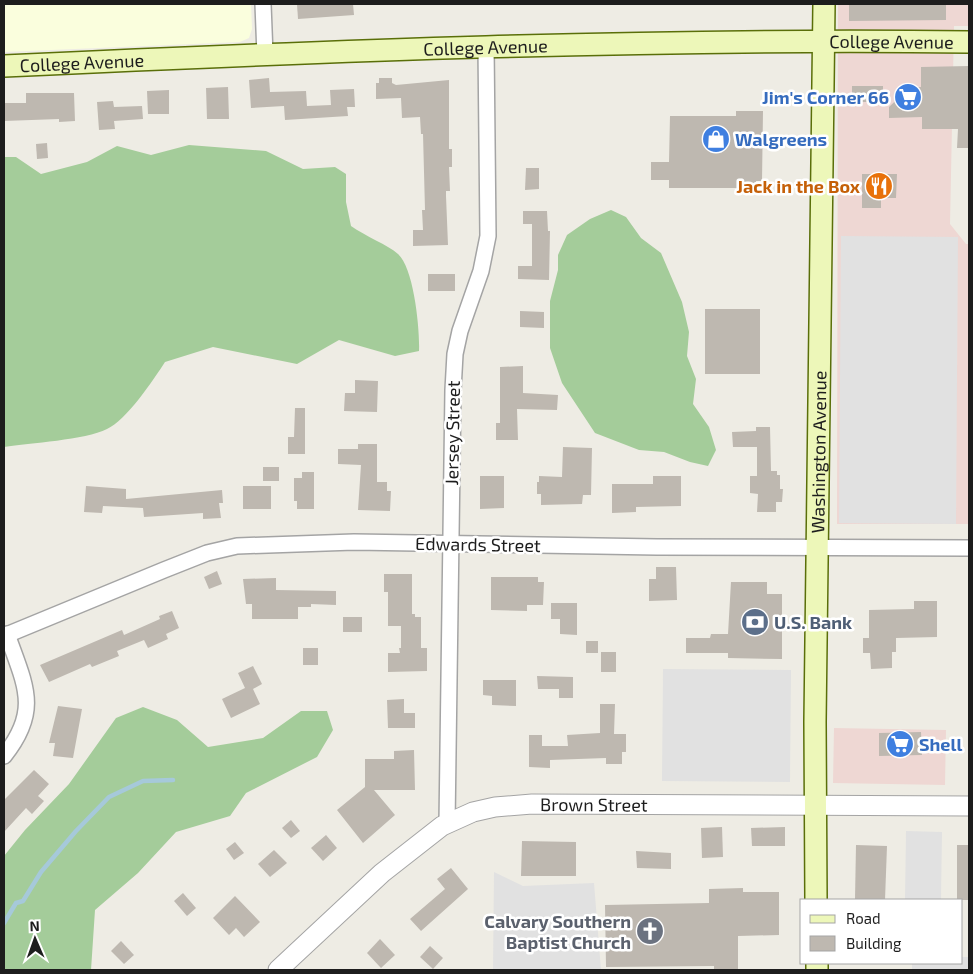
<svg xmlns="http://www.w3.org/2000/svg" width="973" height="974" viewBox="0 0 973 974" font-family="'Exo 2',sans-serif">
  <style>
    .commercial { fill: #eed7d3 }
    .education { fill: #fafedd }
    .forest { fill: #a4cc9a }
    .parking { fill: #e1e1e1 }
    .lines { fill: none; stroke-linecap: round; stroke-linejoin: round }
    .stream { stroke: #a6c9da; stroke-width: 4.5 }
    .building { fill: #beb8b0 }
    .minor-casing { stroke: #a4a4a4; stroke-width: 18 }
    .tertiary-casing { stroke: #a4a4a4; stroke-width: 21 }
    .secondary-casing { stroke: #5a6f09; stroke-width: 24 }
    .minor { stroke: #fff; stroke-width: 15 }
    .tertiary { stroke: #fff; stroke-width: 19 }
    .secondary { stroke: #edf7b9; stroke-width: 21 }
    .labels { text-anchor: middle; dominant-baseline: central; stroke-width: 5; stroke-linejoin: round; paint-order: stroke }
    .street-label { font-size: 18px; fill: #1d1d1d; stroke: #fff }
    .shop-label { font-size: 18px; font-weight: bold; fill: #366cbe; stroke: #fff; text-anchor: start }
    .food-label { font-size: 18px; font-weight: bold; fill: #c56008; stroke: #fff; text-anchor: end }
    .service-label { font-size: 18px; font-weight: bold; fill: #4e5e75; stroke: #fff; text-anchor: start }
    .worship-label { font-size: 18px; font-weight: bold; fill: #5b616d; stroke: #fff; text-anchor: end }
  </style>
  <rect width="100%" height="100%" fill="#eeece4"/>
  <!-- commercial -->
  <g class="commercial">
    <polygon points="838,4 969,4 969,26 954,26 950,224 966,244 969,244 969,524 837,524"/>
    <polygon points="834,728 946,730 945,785 833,783"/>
  </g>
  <!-- education -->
  <polygon class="education" points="4,4 251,4 252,29 249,38 240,42 4,52"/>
  <!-- forest -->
  <g class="forest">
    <path d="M189,145L266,151L303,169L335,167L346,174V202L351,226C365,236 388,245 398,254C414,268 420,330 419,351L395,356L339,340L297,364L213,347L165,362C154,379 126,421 107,429C85,440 30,443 4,447V157H16L41,174L87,162L117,146L151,155Z"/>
    <polygon points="611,210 626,217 641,238 661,253 682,302 689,332 687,356 696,379 693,404 709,427 716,450 708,466 690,462 664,452 639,450 595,433 562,383 550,348 550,301 558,270 558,255 567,235 590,219"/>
    <polygon points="143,707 177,720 208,747 263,738 301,711 327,711 333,730 317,757 246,793 230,816 176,832 138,873 95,910 91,970 4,970 4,856 25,830 69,784 116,718"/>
  </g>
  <!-- parking -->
  <g class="parking">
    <polygon points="841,236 958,237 956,524 839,523"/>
    <polygon points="663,669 791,670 790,782 662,781"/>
    <polygon points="906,831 942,832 941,900 905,900"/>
    <polygon points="494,872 523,886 594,883 601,970 493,970"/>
    <polygon points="962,957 969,957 969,970 912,970 912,963 962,963"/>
  </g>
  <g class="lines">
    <!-- stream -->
    <polyline class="stream" points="4,923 16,903 23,901 41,872 76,831 109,797 143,781 173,780"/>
  </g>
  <!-- building -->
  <g class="building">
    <polygon points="297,4 353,4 354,15 298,19"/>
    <polygon points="849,4 946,4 946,20 849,21"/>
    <polygon points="969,66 969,148 957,148 958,129 922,129 922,117 889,118 889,107 909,88 921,87 921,67"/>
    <polygon points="269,78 270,92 306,91 307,106 331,105 330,90 354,89 355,107 347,107 348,116 285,120 284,106 251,108 249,80"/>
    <polygon points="379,78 392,78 392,83 396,85 449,80 449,149 452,149 452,167 449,167 450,191 446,191 446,196 448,245 413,246 413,230 423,230 422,210 425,210 423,134 421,134 420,117 402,118 401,98 376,99 376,83 379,83"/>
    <rect x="852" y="86" width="31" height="16"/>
    <polygon points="228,87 229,119 207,119 206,88"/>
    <polygon points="169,90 169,114 148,114 147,91"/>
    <polygon points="26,93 74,93 75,121 59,122 59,119 4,121 4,103 26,103"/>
    <polygon points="113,101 114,107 142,106 143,119 114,121 115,129 99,130 97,102"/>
    <polygon points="736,111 763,111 762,181 756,181 756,188 669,188 669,180 651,180 651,162 669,162 670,116 736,116"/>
    <polygon points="47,143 48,158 37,159 36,144"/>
    <polygon points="526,168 539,168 539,189 525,190"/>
    <polygon points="862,174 897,174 896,198 881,198 881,208 862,208"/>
    <polygon points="523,211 547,211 548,231 550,231 549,280 518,279 518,266 532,266 532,224 523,224"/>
    <rect x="428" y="274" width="27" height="17"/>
    <rect x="705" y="309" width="55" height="65"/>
    <polygon points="520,311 544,312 544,328 520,327"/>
    <polygon points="523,366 523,393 558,395 557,410 517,409 518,440 496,440 496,423 500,423 500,367"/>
    <polygon points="355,380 378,381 377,412 344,411 345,393 355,393"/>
    <polygon points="295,408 305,408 305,454 288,454 288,437 294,437"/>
    <polygon points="756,427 770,427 771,471 777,471 777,475 780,475 780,489 783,489 782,502 776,502 776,512 757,512 758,494 750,493 750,476 757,476 757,447 733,447 732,432 756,431"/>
    <polygon points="358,444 377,444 377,482 387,482 387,491 391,491 390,511 358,510 361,465 338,464 338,449 358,449"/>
    <polygon points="563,447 592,448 591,495 583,495 582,504 541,505 541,494 537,494 537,482 539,482 539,476 562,477"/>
    <rect x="263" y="467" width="16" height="14"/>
    <polygon points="302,472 314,472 314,509 297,509 297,501 294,501 294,478 302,478"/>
    <polygon points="480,476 504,476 504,508 480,509"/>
    <polygon points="653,476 681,476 681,506 636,507 636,512 612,513 612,484 653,484"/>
    <polygon points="86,486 126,489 126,499 222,490 223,503 219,503 221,518 203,519 203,513 144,517 143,508 103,506 102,513 84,512"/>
    <rect x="243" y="486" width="28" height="23"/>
    <polygon points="656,567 676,567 677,600 649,601 649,579 656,579"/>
    <polygon points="217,571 222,584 209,589 204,577"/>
    <polygon points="384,574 412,574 412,614 415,614 415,617 421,617 421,648 427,648 427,671 388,672 388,653 400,653 399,648 401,648 401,626 388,626 388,592 384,592"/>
    <polygon points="491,577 538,577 538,582 544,582 543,605 527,605 527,611 491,610"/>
    <polygon points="276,578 276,590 336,591 336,605 311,604 311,607 298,607 298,619 252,619 252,604 246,604 243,579"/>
    <polygon points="731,582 767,582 767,594 782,594 782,659 728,658 728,653 686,653 686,638 710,638 711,634 728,634"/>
    <polygon points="914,601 937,601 937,637 896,638 896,652 892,652 892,668 871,669 870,653 863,653 863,638 869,638 869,610 914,609"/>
    <polygon points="551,603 577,603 577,635 560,634 560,619 551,619"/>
    <polygon points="172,611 179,628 166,634 168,639 148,648 144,640 117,651 119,656 92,667 90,664 49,682 40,665 122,630 124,635 160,619 159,616"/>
    <rect x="343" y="617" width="19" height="15"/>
    <rect x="586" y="641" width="12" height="12"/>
    <rect x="303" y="648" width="15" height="17"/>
    <rect x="601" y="652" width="15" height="20"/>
    <polygon points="253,666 262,684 253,689 260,704 231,718 222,699 245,688 238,673"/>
    <polygon points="537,676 573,677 573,698 559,698 559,689 538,689"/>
    <polygon points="483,680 516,680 516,706 492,705 492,696 483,695"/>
    <polygon points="404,699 404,713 415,713 415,728 388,728 387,700"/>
    <polygon points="600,704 615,704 614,734 626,734 626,752 622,752 622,764 606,764 606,758 550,760 550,768 529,767 529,735 542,735 542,746 568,746 567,735 600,733"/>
    <polygon points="58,706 82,709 73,758 53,756 55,743 49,743"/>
    <polygon points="921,732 922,755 879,756 879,733"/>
    <polygon points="414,750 415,790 374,790 395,815 363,843 337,810 365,787 365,759 394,759 394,751"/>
    <polygon points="34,770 49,784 38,796 44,801 32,814 26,808 4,832 4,800"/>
    <polygon points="291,820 300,831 291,838 282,828"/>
    <polygon points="722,827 723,857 702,858 701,828"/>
    <polygon points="785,827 785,846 752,846 751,828"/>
    <polygon points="326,835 337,848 323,861 311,848"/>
    <polygon points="522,841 576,842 576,876 521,876"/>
    <polygon points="235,842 244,853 234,860 226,849"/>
    <polygon points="856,845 887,846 885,900 855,899"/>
    <rect x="957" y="845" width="12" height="55"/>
    <polygon points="274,850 287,863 270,877 258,864"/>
    <polygon points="636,851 671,853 671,869 637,868"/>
    <polygon points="451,868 468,889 421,931 410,919 445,889 437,879"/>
    <polygon points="743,888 743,892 779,892 779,935 738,936 738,970 714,970 714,966 606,967 605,905 709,903 709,889"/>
    <polygon points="183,893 196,908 187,916 174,901"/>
    <polygon points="235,896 260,922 244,937 236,928 229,935 213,918"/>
    <polygon points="380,939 395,955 381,968 367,953"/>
    <polygon points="121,941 134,955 124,964 111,951"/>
    <polygon points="430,946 443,958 433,969 420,957"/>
  </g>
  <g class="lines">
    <!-- minor casing -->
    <g class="minor-casing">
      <g id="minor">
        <polyline points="263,4 265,55"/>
        <polyline points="4,636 164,570 207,553 237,546 354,542 657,547 969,548"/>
        <path d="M4,756C41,710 25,685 7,634"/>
        <polyline points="447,824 453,390 455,354 460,331 481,271 488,236 486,46"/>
      </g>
    </g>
    <!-- tertiary casing -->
    <g class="tertiary-casing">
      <g id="tertiary">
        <path id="s1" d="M278,970L382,873L442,826L473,812L495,807L532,804L969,806"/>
      </g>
    </g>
    <!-- secondary casing -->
    <g class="secondary-casing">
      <g id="secondary">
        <path id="s2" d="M4,66C325,51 647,38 969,42"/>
        <path id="s3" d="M816,900L815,722L824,4"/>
        <polyline points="817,963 817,970"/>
      </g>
    </g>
    <!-- minor -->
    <use href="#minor" class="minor"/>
    <!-- tertiary -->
    <use href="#tertiary" class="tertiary"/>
    <!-- secondary -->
    <use href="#secondary" class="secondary"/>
  </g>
  <!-- icons -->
  <defs>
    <g id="supermarket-disc" transform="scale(1.4375)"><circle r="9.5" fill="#3f7fe0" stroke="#fff"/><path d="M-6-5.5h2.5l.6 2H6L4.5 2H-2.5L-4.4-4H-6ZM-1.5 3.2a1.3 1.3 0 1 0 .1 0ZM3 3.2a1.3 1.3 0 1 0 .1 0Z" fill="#fff"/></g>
    <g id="shop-disc" transform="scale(1.4375)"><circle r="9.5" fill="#3f7fe0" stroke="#fff"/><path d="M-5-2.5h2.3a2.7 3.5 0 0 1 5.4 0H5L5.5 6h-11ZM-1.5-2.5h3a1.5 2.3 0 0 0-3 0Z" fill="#fff"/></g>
    <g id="restaurant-disc" transform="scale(1.4375)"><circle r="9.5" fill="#e8710a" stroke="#fff"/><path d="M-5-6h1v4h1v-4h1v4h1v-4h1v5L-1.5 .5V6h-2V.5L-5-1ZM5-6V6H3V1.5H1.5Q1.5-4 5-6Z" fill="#fff"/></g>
    <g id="bank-disc" transform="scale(1.4375)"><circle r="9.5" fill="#5c6f8a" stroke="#fff"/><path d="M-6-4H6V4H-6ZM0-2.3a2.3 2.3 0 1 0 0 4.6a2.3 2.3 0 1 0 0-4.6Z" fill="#fff"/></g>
    <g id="church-disc" transform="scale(1.4375)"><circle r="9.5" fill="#6b7280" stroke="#fff"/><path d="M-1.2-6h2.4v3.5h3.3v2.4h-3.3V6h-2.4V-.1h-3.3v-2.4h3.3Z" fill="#fff"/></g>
  </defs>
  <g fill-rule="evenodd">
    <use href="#supermarket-disc" x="908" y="97"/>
    <use href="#shop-disc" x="716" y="139"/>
    <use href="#restaurant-disc" x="879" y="186"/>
    <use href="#bank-disc" x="755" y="622"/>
    <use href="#supermarket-disc" x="900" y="744"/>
    <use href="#church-disc" x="650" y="931"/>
  </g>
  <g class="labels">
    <!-- street labels -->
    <g class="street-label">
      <text stroke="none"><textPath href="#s2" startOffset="888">College Avenue</textPath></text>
      <text stroke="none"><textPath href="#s2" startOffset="482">College Avenue</textPath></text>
      <text stroke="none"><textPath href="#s2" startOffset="78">College Avenue</textPath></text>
      <text transform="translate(452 433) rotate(-89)">Jersey Street</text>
      <text stroke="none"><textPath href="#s3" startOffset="448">Washington Avenue</textPath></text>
      <text transform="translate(478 544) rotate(1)">Edwards Street</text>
      <text stroke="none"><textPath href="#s1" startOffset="374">Brown Street</textPath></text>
    </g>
    <!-- shop labels -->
    <g class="shop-label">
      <text x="889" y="97" text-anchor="end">Jim's Corner 66</text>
      <text x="735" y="139">Walgreens</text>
      <text x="919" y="744">Shell</text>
    </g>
    <!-- food labels -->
    <g class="food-label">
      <text x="860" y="186">Jack in the Box</text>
    </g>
    <!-- service labels -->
    <g class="service-label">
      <text x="774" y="622">U.S. Bank</text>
    </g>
    <!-- worship labels -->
    <g class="worship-label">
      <text x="631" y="921">Calvary Southern<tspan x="631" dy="21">Baptist Church</tspan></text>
    </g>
  </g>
  <!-- border -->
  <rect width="973" height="974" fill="none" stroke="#1d1d1d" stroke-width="10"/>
  <!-- legend -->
  <rect x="800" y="899" width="162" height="65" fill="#ffffff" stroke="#a5a5a5"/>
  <rect x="810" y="915" width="25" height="8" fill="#edf7b9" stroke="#a5a5a5"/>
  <text x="846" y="924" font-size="15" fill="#1d1d1d">Road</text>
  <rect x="810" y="936" width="25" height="15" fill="#beb8b0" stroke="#a5a5a5"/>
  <text x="846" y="949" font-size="15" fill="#1d1d1d">Building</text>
  <!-- north arrow -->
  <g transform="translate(35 939) rotate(358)" stroke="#ffffff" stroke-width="4" paint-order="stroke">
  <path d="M0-4L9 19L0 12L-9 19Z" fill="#1d1d1d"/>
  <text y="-8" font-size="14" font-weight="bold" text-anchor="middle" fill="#1d1d1d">N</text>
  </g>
</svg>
